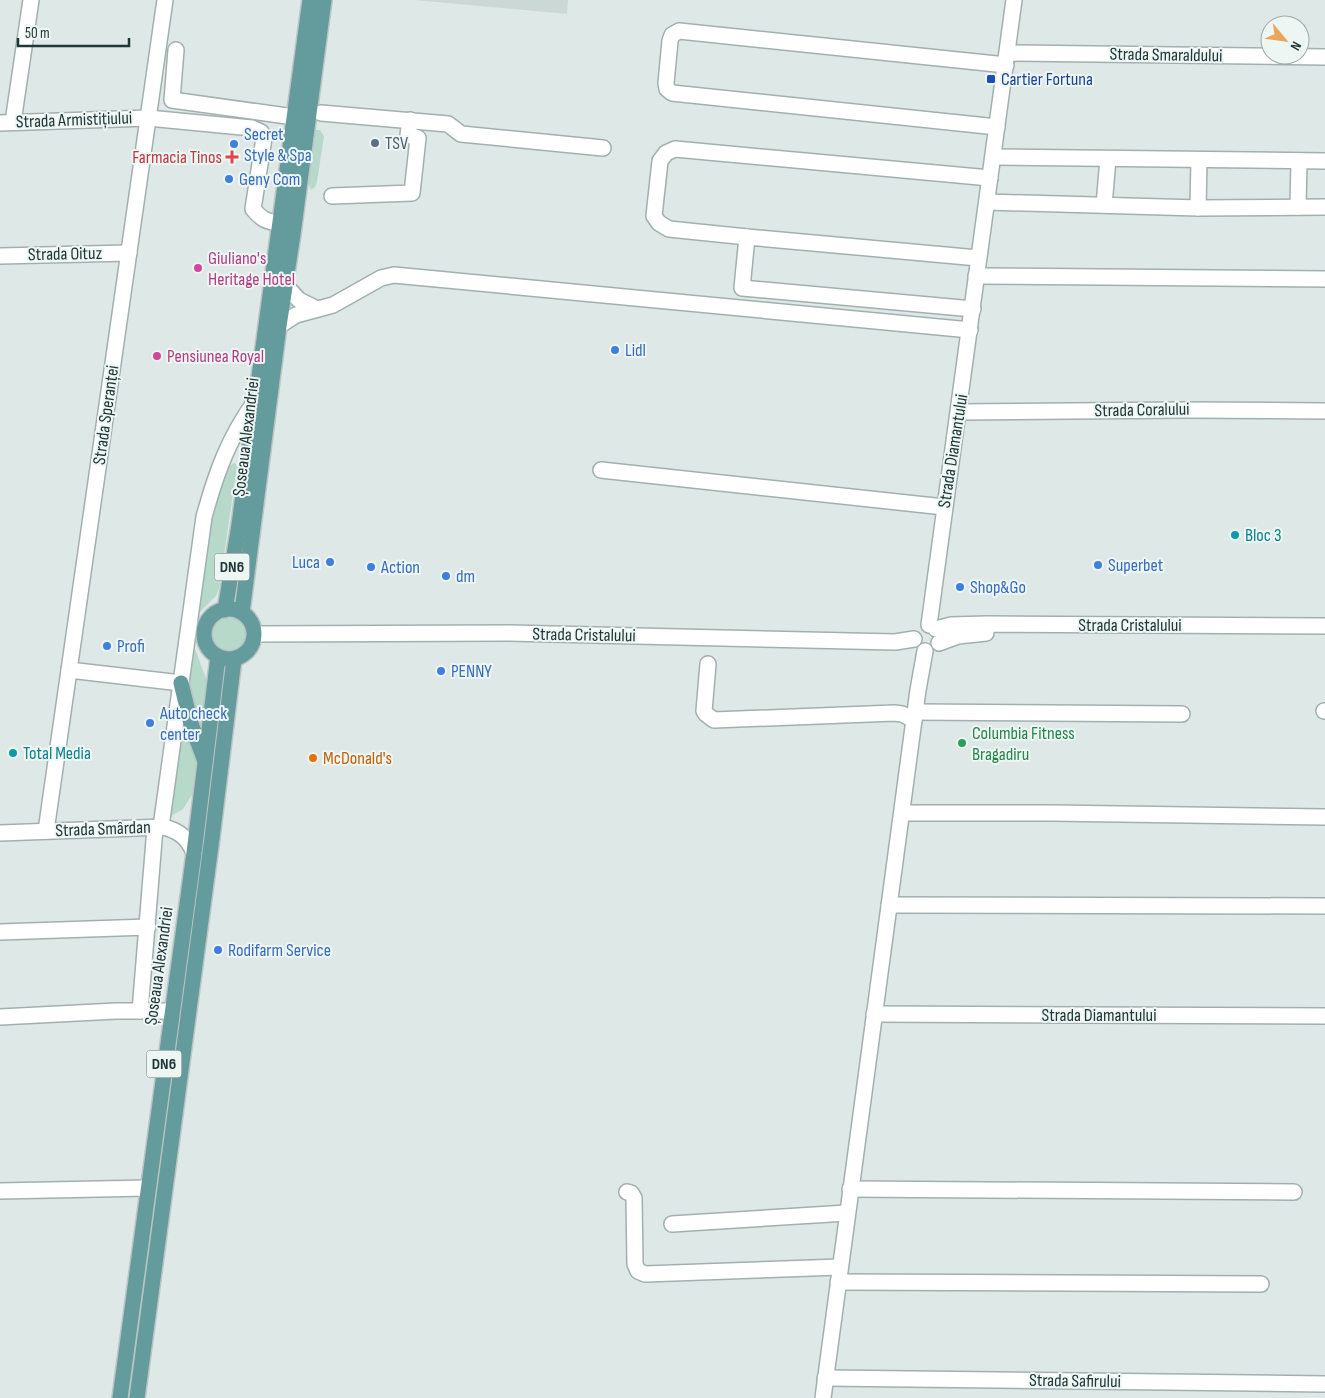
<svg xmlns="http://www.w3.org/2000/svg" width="1325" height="1398" viewBox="0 0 1325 1398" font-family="'Sofia Sans Condensed',sans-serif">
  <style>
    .built { fill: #ccd8d6 }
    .green { fill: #b7d9ca }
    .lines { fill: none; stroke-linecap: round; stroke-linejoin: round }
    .minor-casing { stroke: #a1b0af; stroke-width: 18 }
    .major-casing { stroke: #bcc3c3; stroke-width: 18 }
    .minor { stroke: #fff; stroke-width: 15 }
    .major { stroke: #649b9c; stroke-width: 15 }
    .transit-dot { fill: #1a4fb4; stroke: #eef6f4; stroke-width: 2 }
    .service-dot { fill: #5c6f8a; stroke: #eef6f4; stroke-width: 2 }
    .shop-dot { fill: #3f7fe0; stroke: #eef6f4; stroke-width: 2 }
    .health-dot { fill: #e0444e; stroke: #eef6f4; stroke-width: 2 }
    .hotel-dot { fill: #d1479c; stroke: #eef6f4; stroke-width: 2 }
    .culture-dot { fill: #0f9aa8; stroke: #eef6f4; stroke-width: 2 }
    .leisure-dot { fill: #2e9e5b; stroke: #eef6f4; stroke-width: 2 }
    .food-dot { fill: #e8710a; stroke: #eef6f4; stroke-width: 2 }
    .labels { text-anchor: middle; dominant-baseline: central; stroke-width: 4; stroke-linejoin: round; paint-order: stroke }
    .shield { fill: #eef6f4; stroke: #5e7070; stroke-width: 1 }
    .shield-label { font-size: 16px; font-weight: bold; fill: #203737 }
    .street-label { font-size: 18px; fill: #203737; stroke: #eef6f4 }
    .transit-label { font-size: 18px; fill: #164399; stroke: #eef6f4; text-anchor: start }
    .shop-label { font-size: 18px; fill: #366cbe; stroke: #eef6f4; text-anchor: start }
    .service-label { font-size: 18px; fill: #4e5e75; stroke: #eef6f4; text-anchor: start }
    .health-label { font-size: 18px; fill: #be3a42; stroke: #eef6f4; text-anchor: end }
    .hotel-label { font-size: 18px; fill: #b23c85; stroke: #eef6f4; text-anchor: start }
    .culture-label { font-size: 18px; fill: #0d838f; stroke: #eef6f4; text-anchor: start }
    .leisure-label { font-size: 18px; fill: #27864d; stroke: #eef6f4; text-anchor: start }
    .food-label { font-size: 18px; fill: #c56008; stroke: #eef6f4; text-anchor: start }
  </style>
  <rect width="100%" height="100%" fill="#dee9e7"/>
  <!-- built -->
  <polygon class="built" points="414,0 568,0 567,14"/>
  <!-- green -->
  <g class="green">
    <polygon points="316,130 320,130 324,136 317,182 315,187 311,190 307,181 314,134"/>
    <path d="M233,463L236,464L237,467L219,589L216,596L196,616C201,583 211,484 233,463Z"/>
    <circle cx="229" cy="635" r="17"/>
    <polygon points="192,641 206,678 207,685 192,795 183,809 171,816 170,815"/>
  </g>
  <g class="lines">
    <!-- minor casing -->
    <g class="minor-casing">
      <g id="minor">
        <polyline points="176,50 172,100 294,117"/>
        <polyline points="1008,53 1325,57"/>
        <polyline points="321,113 448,124 461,134 603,148"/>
        <polyline points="13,122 31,0"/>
        <path d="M0,123L148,118L252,128L261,132L264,138L253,209C261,219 267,222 280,223"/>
        <polyline points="997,127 672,93 667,89 666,83 670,41 672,35 679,31 1006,65"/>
        <polyline points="993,157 1325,161"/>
        <polyline points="332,196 412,193 418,138 408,135 410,120"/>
        <polyline points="987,202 1198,208 1325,207"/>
        <polyline points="1104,205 1108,159"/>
        <polyline points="1298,207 1299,161"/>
        <polyline points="1198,208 1199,160"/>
        <polyline points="747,237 669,229 659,223 654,216 660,161 666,153 675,149 990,178"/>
        <polyline points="0,256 129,253"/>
        <polyline points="976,276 1325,279"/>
        <polyline points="285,285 299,300 317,309"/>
        <polyline points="973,309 742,288 747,237 978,258"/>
        <polyline points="279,326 296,315 333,305 381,278 394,275 970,330"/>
        <polyline points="959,412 1184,410 1325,411"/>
        <polyline points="601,470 944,507"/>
        <polyline points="929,625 1014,0"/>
        <polyline points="936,629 951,625 987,624 1325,626"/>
        <polyline points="254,634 509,633 895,642 914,639"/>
        <polyline points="939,643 958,636 986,633"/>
        <polyline points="708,664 704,711 706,714 714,720 894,713 902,714 914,720"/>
        <polyline points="69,670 181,683"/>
        <polyline points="1324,711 1325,711"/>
        <polyline points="915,712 1182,714"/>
        <polyline points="902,813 1052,813 1325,817"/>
        <path d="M161,827L204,517C216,473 229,437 256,400"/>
        <polyline points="46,831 165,0"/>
        <path d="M0,833L164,827C179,831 188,838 194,853"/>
        <polyline points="889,905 1325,906"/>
        <polyline points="0,932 148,927"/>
        <polyline points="140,1011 155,828"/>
        <polyline points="874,1014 1325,1016"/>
        <polyline points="0,1017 116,1011 171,1011"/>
        <polyline points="850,1189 1294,1192"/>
        <polyline points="0,1191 148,1188"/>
        <polyline points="627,1192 631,1193 634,1198 635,1264 638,1271 645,1274 840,1267"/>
        <polyline points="672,1224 847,1213"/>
        <polyline points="838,1282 1261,1284"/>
        <polyline points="825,1378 1325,1384"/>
        <polyline points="823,1398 918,690 925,651"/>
      </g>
    </g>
    <!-- major casing -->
    <g class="major-casing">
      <g id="major">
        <circle cx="229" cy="634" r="25"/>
        <polyline points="225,610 239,525 310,0"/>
        <polyline points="242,612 279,326 293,234 324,0"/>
        <polyline points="181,683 191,724 205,761"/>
        <polyline points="120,1398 194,853 218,657"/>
        <polyline points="137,1398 212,838 234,659"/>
      </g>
    </g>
    <!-- minor -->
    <use href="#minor" class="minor"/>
    <!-- major -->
    <use href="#major" class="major"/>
  </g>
  <!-- markers -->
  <rect class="transit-dot" x="986" y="74" width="10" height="10" rx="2.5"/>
  <circle class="service-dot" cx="375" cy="143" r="5"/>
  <g class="shop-dot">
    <circle cx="234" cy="144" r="5"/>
    <circle cx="229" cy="179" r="5"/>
    <circle cx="615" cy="350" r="5"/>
    <circle cx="330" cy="562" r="5"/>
    <circle cx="1098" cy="565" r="5"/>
    <circle cx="371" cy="567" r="5"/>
    <circle cx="446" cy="576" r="5"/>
    <circle cx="960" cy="587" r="5"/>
    <circle cx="107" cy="646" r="5"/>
    <circle cx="441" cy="671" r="5"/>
    <circle cx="150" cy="723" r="5"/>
    <circle cx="218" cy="950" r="5"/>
  </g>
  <path class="health-dot" d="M229.5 149.5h5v5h5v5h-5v5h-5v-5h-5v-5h5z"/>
  <g class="hotel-dot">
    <circle cx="198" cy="268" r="5"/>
    <circle cx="157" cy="356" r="5"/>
  </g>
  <g class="culture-dot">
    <circle cx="1235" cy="535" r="5"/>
    <circle cx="13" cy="753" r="5"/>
  </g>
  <circle class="leisure-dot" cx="962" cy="743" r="5"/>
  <circle class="food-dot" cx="313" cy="758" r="5"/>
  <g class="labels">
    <!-- shield labels -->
    <g class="shield">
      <rect x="214.5" y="553.5" width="35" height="27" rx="4"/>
      <rect x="146.5" y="1050.5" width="35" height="27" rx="4"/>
    </g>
    <g class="shield-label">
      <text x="232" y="567">DN6</text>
      <text x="164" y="1064">DN6</text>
    </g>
    <!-- street labels -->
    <g class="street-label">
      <text transform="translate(1166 55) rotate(1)">Strada Smaraldului</text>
      <text transform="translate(74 120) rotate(-2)">Strada Armistițiului</text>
      <text transform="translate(65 254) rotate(-1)">Strada Oituz</text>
      <text transform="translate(1142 410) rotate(-1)">Strada Coralului</text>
      <text transform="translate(106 415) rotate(-82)">Strada Speranței</text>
      <text transform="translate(246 437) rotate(-83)">Șoseaua Alexandriei</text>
      <text transform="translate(953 451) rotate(-81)">Strada Diamantului</text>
      <text x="1130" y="625">Strada Cristalului</text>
      <text transform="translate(584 635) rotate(1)">Strada Cristalului</text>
      <text transform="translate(103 829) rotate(-2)">Strada Smârdan</text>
      <text transform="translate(159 966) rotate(-82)">Șoseaua Alexandriei</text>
      <text x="1099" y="1015">Strada Diamantului</text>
      <text transform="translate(1075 1381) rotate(1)">Strada Safirului</text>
    </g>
    <!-- transit labels -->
    <g class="transit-label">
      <text x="1001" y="79">Cartier Fortuna</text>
    </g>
    <!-- shop labels -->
    <g class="shop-label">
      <text x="244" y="134">Secret<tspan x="244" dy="21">Style &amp; Spa</tspan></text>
      <text x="239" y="179">Geny Com</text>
      <text x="625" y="350">Lidl</text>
      <text x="320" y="562" text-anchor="end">Luca</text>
      <text x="1108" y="565">Superbet</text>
      <text x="381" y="567">Action</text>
      <text x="456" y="576">dm</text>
      <text x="970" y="587">Shop&amp;Go</text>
      <text x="117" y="646">Profi</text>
      <text x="451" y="671">PENNY</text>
      <text x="160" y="713">Auto check<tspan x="160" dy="21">center</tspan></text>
      <text x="228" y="950">Rodifarm Service</text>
    </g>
    <!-- service labels -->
    <g class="service-label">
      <text x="385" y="143">TSV</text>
    </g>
    <!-- health labels -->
    <g class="health-label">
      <text x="222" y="157">Farmacia Tinos</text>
    </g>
    <!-- hotel labels -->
    <g class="hotel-label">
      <text x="208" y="258">Giuliano's<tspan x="208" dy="21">Heritage Hotel</tspan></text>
      <text x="167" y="356">Pensiunea Royal</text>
    </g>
    <!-- culture labels -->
    <g class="culture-label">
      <text x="1245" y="535">Bloc 3</text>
      <text x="23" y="753">Total Media</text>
    </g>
    <!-- leisure labels -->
    <g class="leisure-label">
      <text x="972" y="733">Columbia Fitness<tspan x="972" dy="21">Bragadiru</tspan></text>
    </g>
    <!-- food labels -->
    <g class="food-label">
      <text x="323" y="758">McDonald's</text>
    </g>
  </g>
  <!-- north arrow -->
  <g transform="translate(1285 40) rotate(119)"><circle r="24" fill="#eef6f4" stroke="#9caaa8"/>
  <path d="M0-4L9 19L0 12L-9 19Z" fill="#eaa65a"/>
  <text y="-8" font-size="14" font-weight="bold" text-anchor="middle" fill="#203737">N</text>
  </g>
  <!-- scale -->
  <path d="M18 38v8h111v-8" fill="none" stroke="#203737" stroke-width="2.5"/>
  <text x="25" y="38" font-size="15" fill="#203737" stroke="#eef6f4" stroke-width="4" paint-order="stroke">50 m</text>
</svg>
